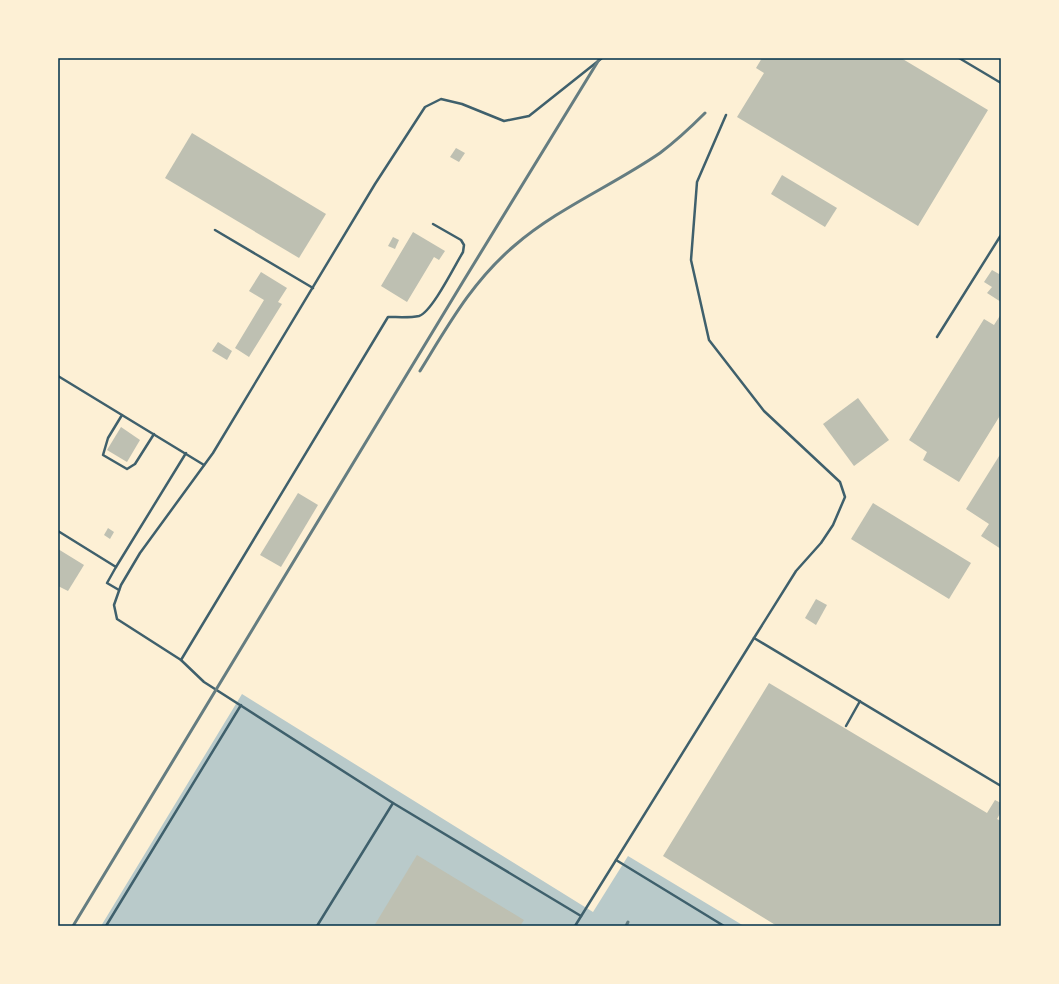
<svg xmlns="http://www.w3.org/2000/svg" width="1059" height="984" viewBox="0 0 1059 984" font-family="'DejaVu Sans',sans-serif">
  <style>
    .green { fill: #b9caca }
    .building { fill: #bec0b2 }
    .lines { fill: none; stroke-linecap: round; stroke-linejoin: round }
    .service { stroke: #3f606c; stroke-width: 2.5 }
    .rail { stroke: #657d81; stroke-width: 3 }
    .neatline { fill: none; stroke: #003049; stroke-width: 1.5 }
  </style>
  <rect width="100%" height="100%" fill="#fdf0d5"/>
  <!-- green -->
  <polygon class="green" points="242,694 593,912 628,856 744,926 101,926"/>
  <!-- building -->
  <g class="building">
    <polygon points="762,58 901,58 988,110 918,226 737,117 764,73 756,68"/>
    <polygon points="192,133 326,214 299,258 165,178"/>
    <polygon points="456,148 465,153 459,162 450,157"/>
    <polygon points="782,175 837,208 825,227 771,194"/>
    <polygon points="413,232 445,251 439,260 434,257 407,302 381,286"/>
    <polygon points="393,237 399,240 395,249 388,246"/>
    <polygon points="992,270 999,274 1001,270 1001,302 987,293 992,287 984,282"/>
    <polygon points="261,272 287,288 278,302 282,304 249,357 235,348 264,300 249,291"/>
    <polygon points="1001,314 1001,414 959,482 923,460 927,452 909,440 984,319 994,325"/>
    <polygon points="218,342 232,351 227,360 212,351"/>
    <polygon points="858,398 889,440 854,466 823,424"/>
    <polygon points="121,427 140,440 127,462 107,450"/>
    <polygon points="1001,453 1001,549 981,536 989,524 966,509"/>
    <polygon points="298,493 318,505 281,567 260,555"/>
    <polygon points="873,503 971,563 949,599 851,539"/>
    <polygon points="108,528 114,532 110,539 104,535"/>
    <polygon points="58,549 84,565 68,591 58,586"/>
    <polygon points="816,599 827,605 816,625 805,618"/>
    <polygon points="769,683 987,813 995,800 1001,803 1001,812 997,819 1001,821 1001,926 777,926 663,856"/>
    <polygon points="417,855 524,920 520,926 374,926"/>
  </g>
  <g class="lines">
    <!-- service -->
    <g class="service">
      <polyline points="959,58 1001,83"/>
      <polyline points="726,115 697,182 691,260 709,340 764,411 840,482 845,497 833,525 821,543 796,571 754,638"/>
      <polyline points="215,230 313,288"/>
      <polyline points="937,337 1001,235"/>
      <polyline points="58,376 204,465"/>
      <polyline points="122,415 108,438 103,455 127,469 135,464 154,434"/>
      <polyline points="58,531 116,567 186,453"/>
      <polyline points="116,567 107,583 119,590"/>
      <path d="M181,660L388,317C398,317 410,318 419,316C432,312 455,265 463,252L464,245L461,240L433,224"/>
      <polyline points="846,726 860,701"/>
      <polyline points="616,860 724,926"/>
      <polyline points="581,916 393,803 204,682 181,660 117,619 114,605 121,585 140,553 213,453 375,184 425,107 441,99 462,104 504,121 529,116 602,58"/>
      <polyline points="106,926 241,705"/>
      <polyline points="317,926 393,803"/>
      <polyline points="575,926 754,638 1001,786"/>
    </g>
    <!-- rail -->
    <g class="rail">
      <path d="M420,371C449,324 472,282 514,246C558,208 612,186 660,153C676,141 691,127 705,113"/>
      <polyline points="73,926 464,280 600,58"/>
      <polyline points="626,926 628,922"/>
    </g>
  </g>
  <!-- border -->
  <rect width="1059" height="984" fill="none" stroke="#fdf0d5" stroke-width="118"/>
  <rect x="59" y="59" width="941" height="866" class="neatline"/>
</svg>
